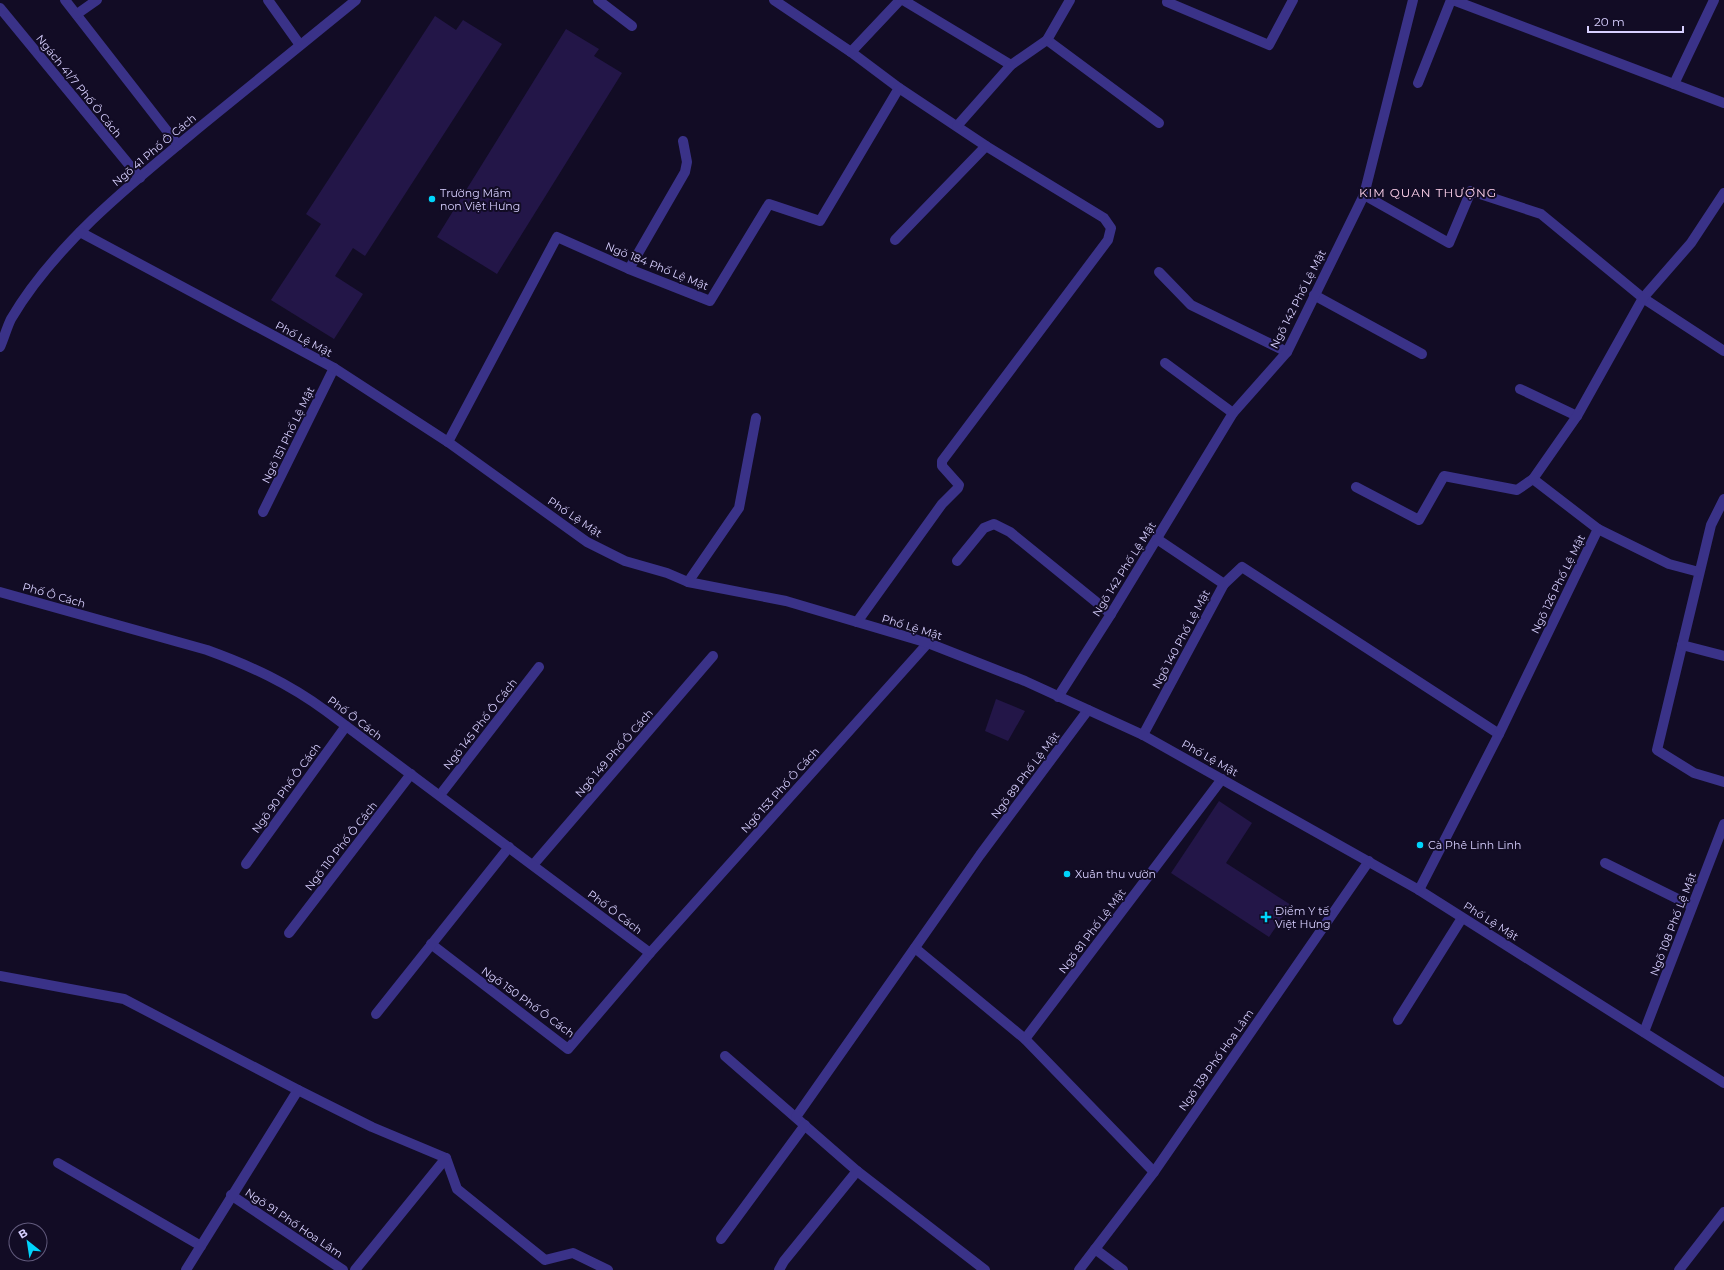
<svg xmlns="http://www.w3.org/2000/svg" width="1724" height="1270" viewBox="0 0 1724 1270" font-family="Montserrat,sans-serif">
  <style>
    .building { fill: #231648 }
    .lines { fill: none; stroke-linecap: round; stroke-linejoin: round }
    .service { stroke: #3a3288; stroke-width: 10 }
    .minor { stroke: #3a3288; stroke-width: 10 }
    .tertiary { stroke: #3a3288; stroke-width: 10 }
    .poi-dot { fill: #00d4fb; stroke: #120c25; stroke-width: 1.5 }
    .labels { text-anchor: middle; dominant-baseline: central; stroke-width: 4; stroke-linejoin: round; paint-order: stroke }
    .street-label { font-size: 11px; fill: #d8d0ff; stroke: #120c25 }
    .poi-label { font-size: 11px; fill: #d8d0ff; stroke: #120c25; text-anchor: start }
    .neighbourhood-label { font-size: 12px; letter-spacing: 1px; fill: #ffd2ec; stroke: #120c25 }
  </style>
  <rect width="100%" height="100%" fill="#120c25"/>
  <!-- building -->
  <g class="building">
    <polygon points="435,16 456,30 463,20 502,44 365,256 353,248 335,276 363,294 334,339 271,300 321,224 306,214"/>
    <polygon points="566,29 599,49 594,56 622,73 497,274 437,237"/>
    <polygon points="996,699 1025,711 1008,741 985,731"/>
    <polygon points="1219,801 1252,823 1226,863 1291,905 1269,937 1171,873"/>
  </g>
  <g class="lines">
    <!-- service -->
    <g class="service">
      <polyline points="65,0 178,145"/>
      <polyline points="268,0 300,45"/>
      <polyline points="598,0 632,26"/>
      <polyline points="0,8 140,178"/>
      <polyline points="77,14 97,0"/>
      <polyline points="440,795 539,667"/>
      <polyline points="246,864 346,726"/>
      <polyline points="533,865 713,656"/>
      <polyline points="289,933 411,774"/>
      <polyline points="431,944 568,1049 650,953"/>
      <polyline points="376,1014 509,847"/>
      <polyline points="1398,1020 1462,918"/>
    </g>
    <!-- minor -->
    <g class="minor">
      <polyline points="774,0 851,52 899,88 986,146 1104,218 1111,228 1108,240 942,461 942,466 959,485 958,488 942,504 857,622"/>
      <polyline points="903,0 1011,65"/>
      <polyline points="1453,0 1724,103"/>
      <polyline points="1167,2 1269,45 1293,0"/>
      <polyline points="1047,40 1159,123"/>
      <polyline points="851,52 900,0"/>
      <polyline points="1418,83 1451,0"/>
      <polyline points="1674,84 1714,0"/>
      <polyline points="957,126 1011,65 1047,40 1070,0"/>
      <polyline points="1364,195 1449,243 1471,191 1541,214 1643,298 1724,351"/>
      <polyline points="895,240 986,146"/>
      <polyline points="629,269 685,172 687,162 683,141"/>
      <polyline points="1159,272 1191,305 1287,352"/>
      <polyline points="1314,295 1422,354"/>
      <path d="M0,347C4,338 7,327 11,319C56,242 138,178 206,122C256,81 306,41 356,0"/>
      <polyline points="1165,363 1233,413"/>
      <polyline points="1520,389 1577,416"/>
      <polyline points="448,442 557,237 629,269 710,301 769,204 820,221 899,88"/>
      <polyline points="1356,487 1419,520 1444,476 1517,490 1533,479"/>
      <polyline points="1724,499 1711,525 1657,750 1694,773 1724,782"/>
      <polyline points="263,512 334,368"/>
      <polyline points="1598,529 1669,564 1699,572"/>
      <polyline points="957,561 984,528 994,524 1010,532 1111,614"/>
      <polyline points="688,582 739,508 756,418"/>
      <polyline points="1224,584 1242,567 1499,734"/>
      <path d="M0,592L207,650C251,666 288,683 326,711L650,953L928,643"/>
      <polyline points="1682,645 1724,656"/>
      <polyline points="1058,697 1111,614 1233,413 1287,352 1364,195 1413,0"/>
      <polyline points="1143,735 1224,584 1157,539"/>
      <polyline points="1605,863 1692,906"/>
      <polyline points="1419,890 1499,734 1598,529 1533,479 1577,416 1643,298 1691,243 1724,193"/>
      <polyline points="915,948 1025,1039 1154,1172"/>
      <polyline points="0,976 124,999 298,1090 372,1127 446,1158 457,1189 545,1260 573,1253 608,1270"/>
      <polyline points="1644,1032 1724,824"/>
      <polyline points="1025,1039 1222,779"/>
      <polyline points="725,1056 857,1171 985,1270"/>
      <polyline points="796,1117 980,855 1088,710"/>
      <polyline points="58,1163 201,1246"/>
      <polyline points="231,1195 343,1270"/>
      <polyline points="721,1239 805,1125"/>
      <polyline points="1095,1249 1123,1270"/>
      <polyline points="186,1270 298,1090"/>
      <polyline points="355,1270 446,1158"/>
      <polyline points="779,1270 784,1261 857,1171"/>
      <polyline points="1079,1270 1154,1172 1369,861"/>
      <polyline points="1679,1270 1724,1212"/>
    </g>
    <!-- tertiary -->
    <polyline class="tertiary" points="80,232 334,368 448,442 587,542 625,561 667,573 688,582 786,601 928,643 1025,681 1143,735 1419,890 1724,1083"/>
  </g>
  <!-- markers -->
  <g class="poi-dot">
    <circle cx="432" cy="199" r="4"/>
    <circle cx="1420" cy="845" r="4"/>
    <circle cx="1067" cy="874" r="4"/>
    <path d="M1264 911h4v4h4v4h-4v4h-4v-4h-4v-4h4z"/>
  </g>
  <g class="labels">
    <!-- street labels -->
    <g class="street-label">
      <text transform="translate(79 86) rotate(51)">Ngách 41/7 Phố Ô Cách</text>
      <text transform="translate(154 150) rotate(-40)">Ngõ 41 Phố Ô Cách</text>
      <text transform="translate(657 266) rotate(22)">Ngõ 184 Phố Lệ Mật</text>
      <text transform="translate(1298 299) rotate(-63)">Ngõ 142 Phố Lệ Mật</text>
      <text transform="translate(304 339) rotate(28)">Phố Lệ Mật</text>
      <text transform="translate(288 435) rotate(-64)">Ngõ 151 Phố Lệ Mật</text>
      <text transform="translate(575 517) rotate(34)">Phố Lệ Mật</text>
      <text transform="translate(1124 569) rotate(-58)">Ngõ 142 Phố Lệ Mật</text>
      <text transform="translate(1558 584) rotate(-64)">Ngõ 126 Phố Lệ Mật</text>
      <text transform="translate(54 595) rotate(16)">Phố Ô Cách</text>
      <text transform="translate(912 627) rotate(17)">Phố Lệ Mật</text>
      <text transform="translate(1181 639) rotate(-62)">Ngõ 140 Phố Lệ Mật</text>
      <text transform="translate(355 718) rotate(37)">Phố Ô Cách</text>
      <text transform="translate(480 724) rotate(-52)">Ngõ 145 Phố Ô Cách</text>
      <text transform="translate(614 753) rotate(-49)">Ngõ 149 Phố Ô Cách</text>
      <text transform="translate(1210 758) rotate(29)">Phố Lệ Mật</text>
      <text transform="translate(1025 775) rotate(-53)">Ngõ 89 Phố Lệ Mật</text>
      <text transform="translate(286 788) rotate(-54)">Ngõ 90 Phố Ô Cách</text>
      <text transform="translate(780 790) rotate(-48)">Ngõ 153 Phố Ô Cách</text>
      <text transform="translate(341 846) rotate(-52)">Ngõ 110 Phố Ô Cách</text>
      <text transform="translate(615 912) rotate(37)">Phố Ô Cách</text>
      <text transform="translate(1491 921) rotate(32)">Phố Lệ Mật</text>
      <text transform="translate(1673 924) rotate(-69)">Ngõ 108 Phố Lệ Mật</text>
      <text transform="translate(1092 931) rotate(-53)">Ngõ 81 Phố Lệ Mật</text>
      <text transform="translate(528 1002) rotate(36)">Ngõ 150 Phố Ô Cách</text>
      <text transform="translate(1216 1060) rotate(-55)">Ngõ 139 Phố Hoa Lâm</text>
      <text transform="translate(294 1223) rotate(34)">Ngõ 91 Phố Hoa Lâm</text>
    </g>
    <!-- poi labels -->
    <g class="poi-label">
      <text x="440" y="193">Trường Mầm<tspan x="440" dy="13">non Việt Hưng</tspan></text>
      <text x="1428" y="845">Cà Phê Linh Linh</text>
      <text x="1075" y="874">Xuân thu vườn</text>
      <text x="1275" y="911">Điểm Y tế<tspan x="1275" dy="13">Việt Hưng</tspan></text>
    </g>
    <!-- neighbourhood labels -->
    <g class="neighbourhood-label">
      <text x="1428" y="192">KIM QUAN THƯỢNG</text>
    </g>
  </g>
  <!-- north arrow -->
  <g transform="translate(28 1242) rotate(330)"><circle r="19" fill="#120c25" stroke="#615a7c"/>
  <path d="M0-3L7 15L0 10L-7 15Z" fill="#00d4fb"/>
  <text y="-6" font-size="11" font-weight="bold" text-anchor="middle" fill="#d8d0ff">B</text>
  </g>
  <!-- scale -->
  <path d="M1588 26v6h95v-6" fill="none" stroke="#d8d0ff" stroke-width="2"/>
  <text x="1594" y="26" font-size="12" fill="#d8d0ff" stroke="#120c25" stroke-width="3" paint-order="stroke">20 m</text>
</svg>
